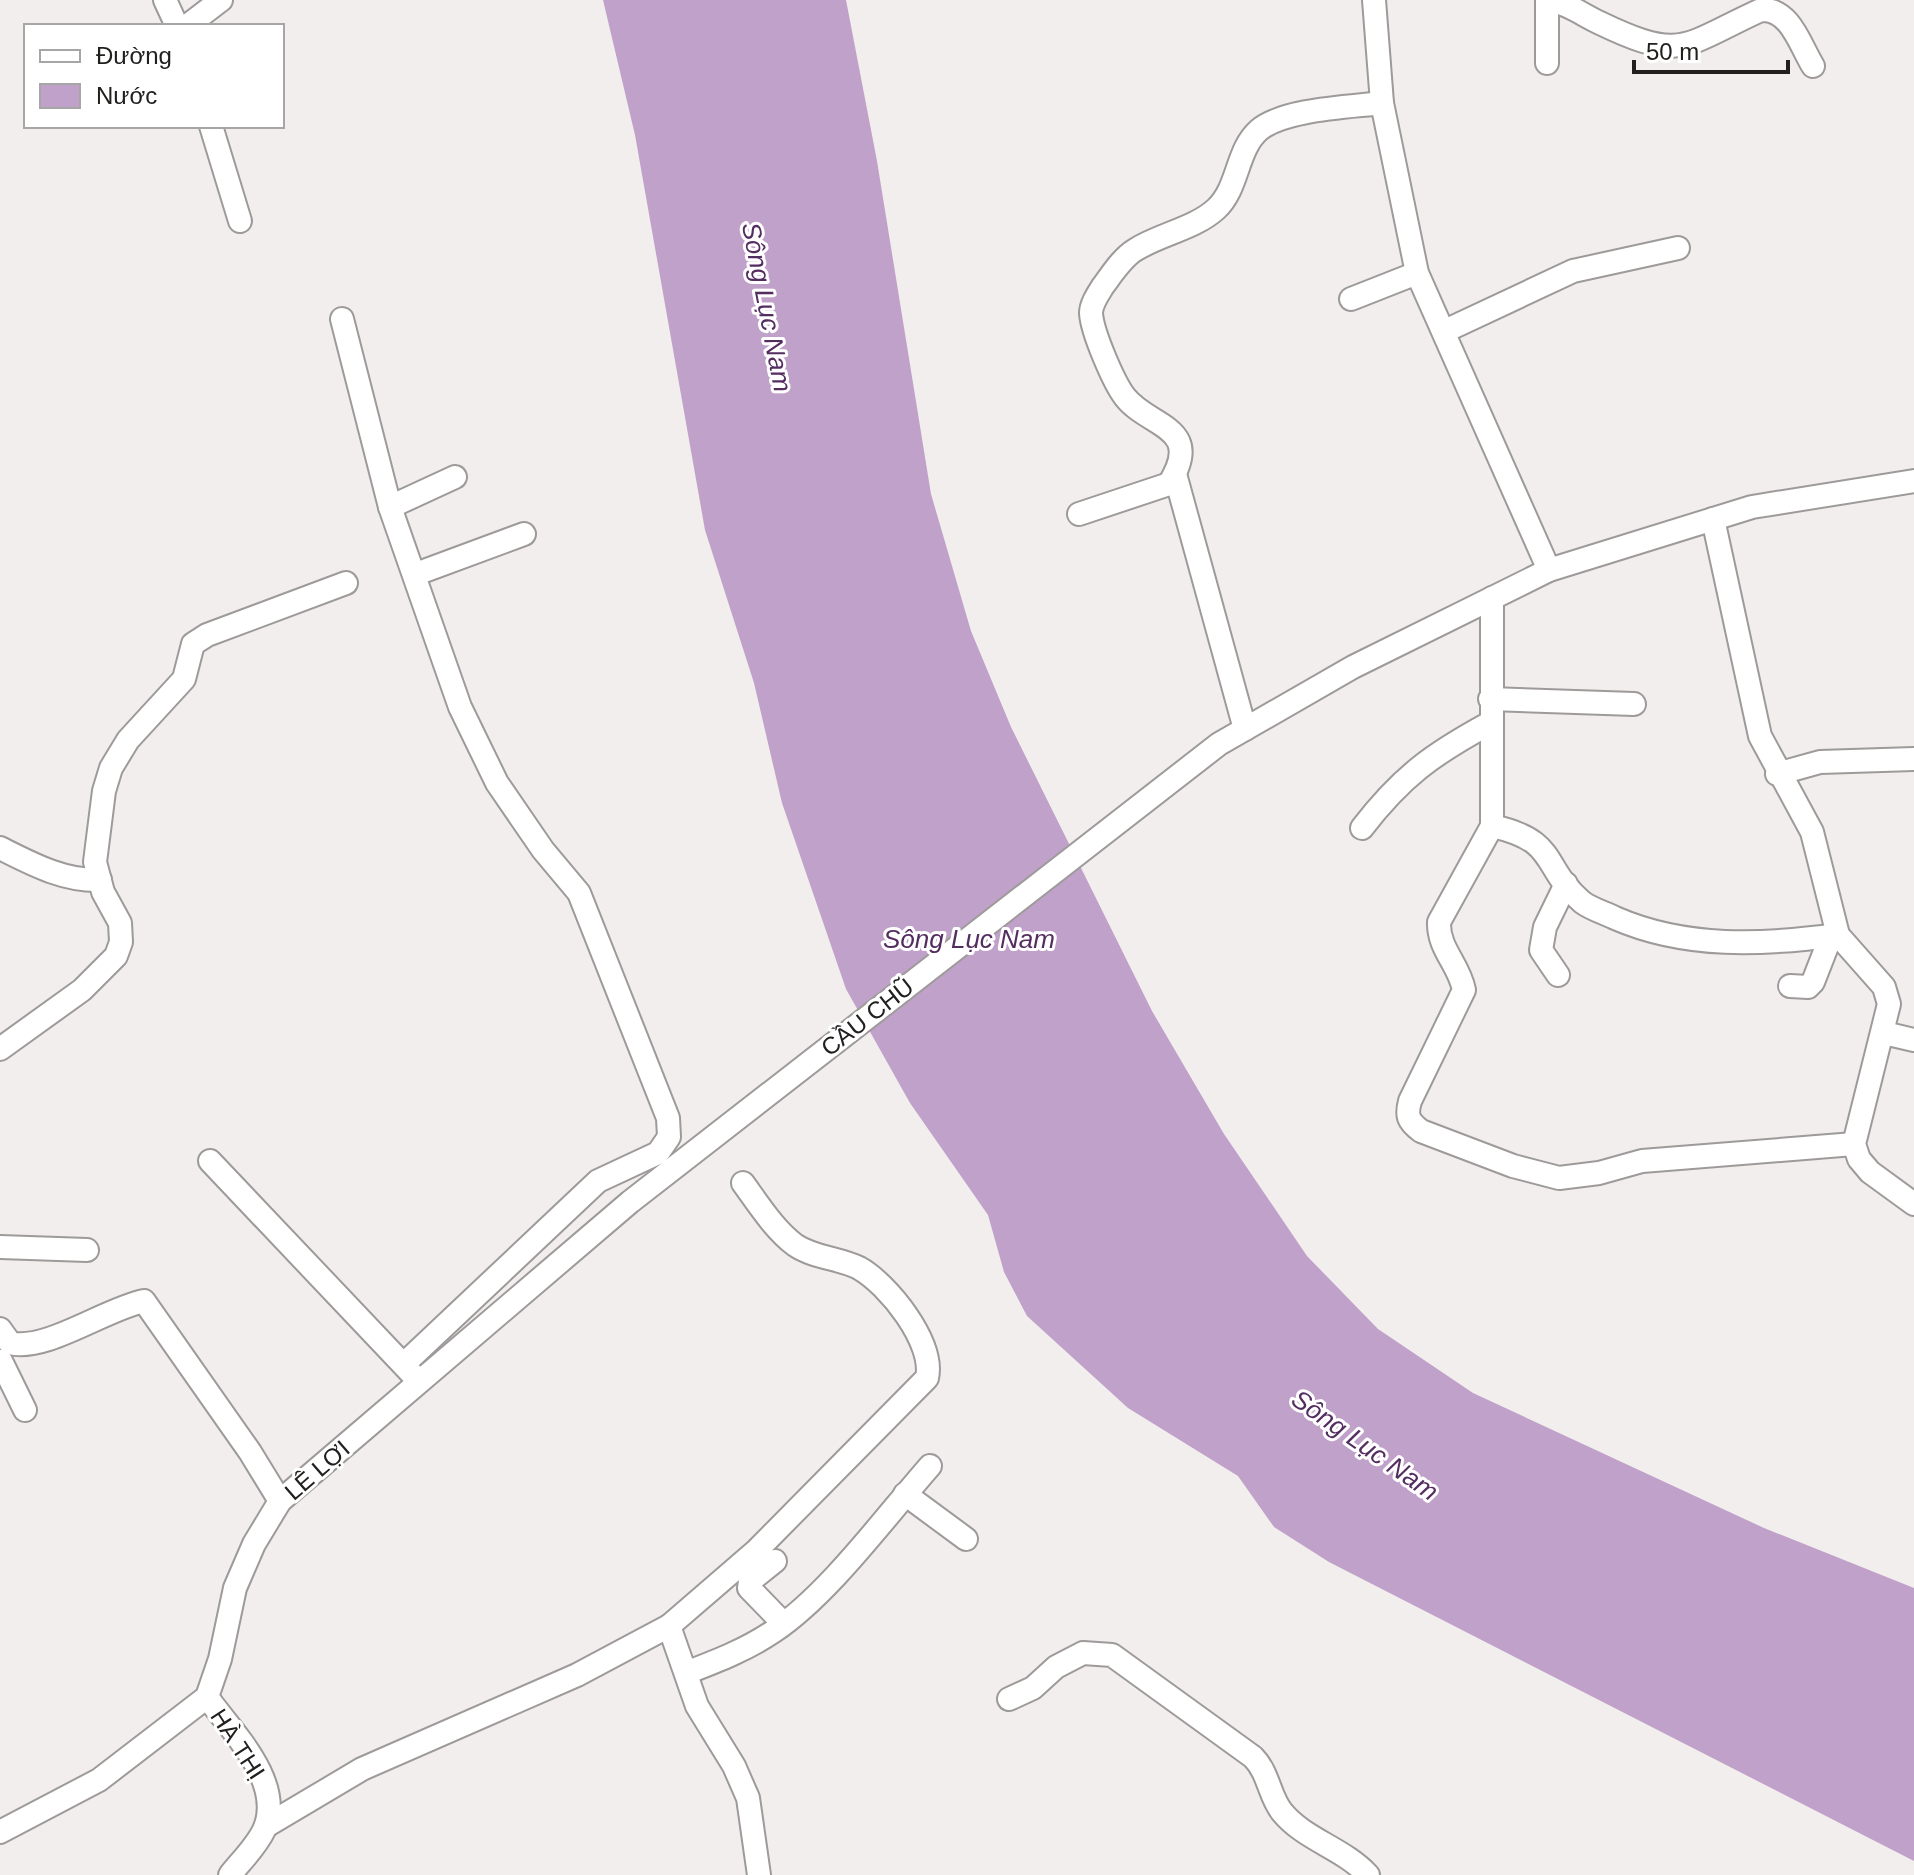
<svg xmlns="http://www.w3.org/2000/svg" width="1914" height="1875" viewBox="0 0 1914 1875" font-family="Helvetica,sans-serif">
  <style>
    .water { fill: #c0a1ca }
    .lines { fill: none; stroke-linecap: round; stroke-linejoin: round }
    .minor-casing { stroke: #9e9a9a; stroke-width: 26 }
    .minor { stroke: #fff; stroke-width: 22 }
    .labels { text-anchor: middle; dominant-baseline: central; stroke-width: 6; stroke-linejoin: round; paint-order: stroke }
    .street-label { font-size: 24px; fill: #21201f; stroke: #fff }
    .water-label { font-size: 26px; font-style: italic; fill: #542d60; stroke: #fff }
  </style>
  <rect width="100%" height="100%" fill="#f2eeed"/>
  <!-- water -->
  <polygon class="water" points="603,0 846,0 877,161 931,494 971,631 1011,727 1152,1011 1224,1134 1307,1256 1378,1329 1473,1393 1764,1528 1914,1588 1914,1861 1329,1562 1274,1527 1238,1476 1128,1408 1027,1316 1004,1272 988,1215 910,1103 846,989 782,803 754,683 705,530 635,135"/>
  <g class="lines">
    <!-- minor casing -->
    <g class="minor-casing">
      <g id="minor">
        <polyline points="165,0 177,26"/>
        <polyline points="1374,0 1382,103 1417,273 1549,570"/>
        <polyline points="1547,0 1547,63"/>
        <path d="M1549,0C1567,3 1583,15 1600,23C1683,63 1684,45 1761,10C1790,8 1800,45 1813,66"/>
        <polyline points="187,26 221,0"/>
        <polyline points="211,126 240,221"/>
        <polyline points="1351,299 1417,273"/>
        <polyline points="342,319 390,507 460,707 497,783 543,850 579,893 668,1118 669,1137 658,1153 598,1181 404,1364"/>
        <polyline points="1445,331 1573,271 1678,248"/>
        <polyline points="1175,474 1245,729"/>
        <polyline points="390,507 455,477"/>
        <path d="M1079,514L1169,484C1205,426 1149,428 1125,397C1114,383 1092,332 1091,313C1091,304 1098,294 1103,286C1112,274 1122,258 1135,250C1160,234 1194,229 1216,209C1239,188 1236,150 1259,130C1284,109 1350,107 1382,103"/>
        <polyline points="1713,519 1760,736 1812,832 1838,935 1884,987 1889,1004 1854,1144 1859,1159 1870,1172 1914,1204"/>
        <polyline points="416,574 524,534"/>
        <path d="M1492,598V826L1439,922C1438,949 1459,964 1464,990L1410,1101C1406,1116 1408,1121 1421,1131L1513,1166L1559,1178L1599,1173L1642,1161L1854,1144"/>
        <polyline points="1490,699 1634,704"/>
        <polyline points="1777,774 1820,762 1914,759"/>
        <path d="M1492,826C1560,841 1540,866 1582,902C1591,909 1605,913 1615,918C1686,949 1763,945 1838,935"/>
        <path d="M1362,828C1402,776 1433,754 1490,723"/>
        <path d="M0,848C32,864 63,881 100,880"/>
        <polyline points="1558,975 1541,950 1545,927 1566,884"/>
        <polyline points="1790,986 1808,987 1813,982 1831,936"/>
        <polyline points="1884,1033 1914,1040"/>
        <polyline points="0,1049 82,990 116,956 121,942 120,923 103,892 95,862 104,791 111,768 128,740 184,679 193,644 207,635 346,583"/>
        <polyline points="210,1161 413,1375"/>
        <polyline points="0,1247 87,1250"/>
        <path d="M0,1329L10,1343C46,1352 105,1309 144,1301L250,1452L280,1501"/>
        <polyline points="1,1361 25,1410"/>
        <polyline points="905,1494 966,1539"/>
        <polyline points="775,1561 750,1581 749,1588 783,1623"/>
        <polyline points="669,1626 697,1706 734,1766 748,1798 759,1875"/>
        <path d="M686,1673C717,1661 746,1650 774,1631C829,1594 885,1517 930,1466"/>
        <path d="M207,1697C233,1733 285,1783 264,1830C256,1847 241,1861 230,1875"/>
        <path d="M1009,1699L1033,1688L1056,1667L1083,1653L1112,1655L1253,1757C1269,1773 1269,1796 1282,1812C1305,1840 1343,1848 1368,1875"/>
        <path d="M266,1826L362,1769L577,1675L669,1626L757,1550L927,1378C935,1343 888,1284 859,1268C839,1258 814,1258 795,1245C774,1229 759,1205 743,1183"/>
        <polyline points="0,1832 99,1780 207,1697 220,1659 235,1588 254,1544 280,1501 630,1202 1219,744 1353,667 1549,570 1752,507 1914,481"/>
      </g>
    </g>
    <!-- minor -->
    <use href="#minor" class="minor"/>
  </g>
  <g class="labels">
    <!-- street labels -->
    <g class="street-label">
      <text transform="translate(867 1017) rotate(-38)">CẦU CHŨ</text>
      <text transform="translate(317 1470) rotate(-41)">LÊ LỢI</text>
      <text transform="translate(238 1744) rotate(57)">HÀ THỊ</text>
    </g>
    <!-- water labels -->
    <g class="water-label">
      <text transform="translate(767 307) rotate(79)">Sông Lục Nam</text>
      <text x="969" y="939">Sông Lục Nam</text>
      <text transform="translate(1365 1445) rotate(35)">Sông Lục Nam</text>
    </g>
  </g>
  <!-- legend -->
  <rect x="24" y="24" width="260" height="104" fill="#ffffff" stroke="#a6a6a5" stroke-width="2"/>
  <rect x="40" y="50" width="40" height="12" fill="#ffffff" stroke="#a6a6a5" stroke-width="2"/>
  <text x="96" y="64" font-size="24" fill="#21201f">Đường</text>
  <rect x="40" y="84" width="40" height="24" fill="#c0a1ca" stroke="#a6a6a5" stroke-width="2"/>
  <text x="96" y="104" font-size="24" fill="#21201f">Nước</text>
  <!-- scale -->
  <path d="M1634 60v12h154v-12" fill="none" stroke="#21201f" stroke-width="4"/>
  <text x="1646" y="60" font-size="24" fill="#21201f" stroke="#ffffff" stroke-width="6" paint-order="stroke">50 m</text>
</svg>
